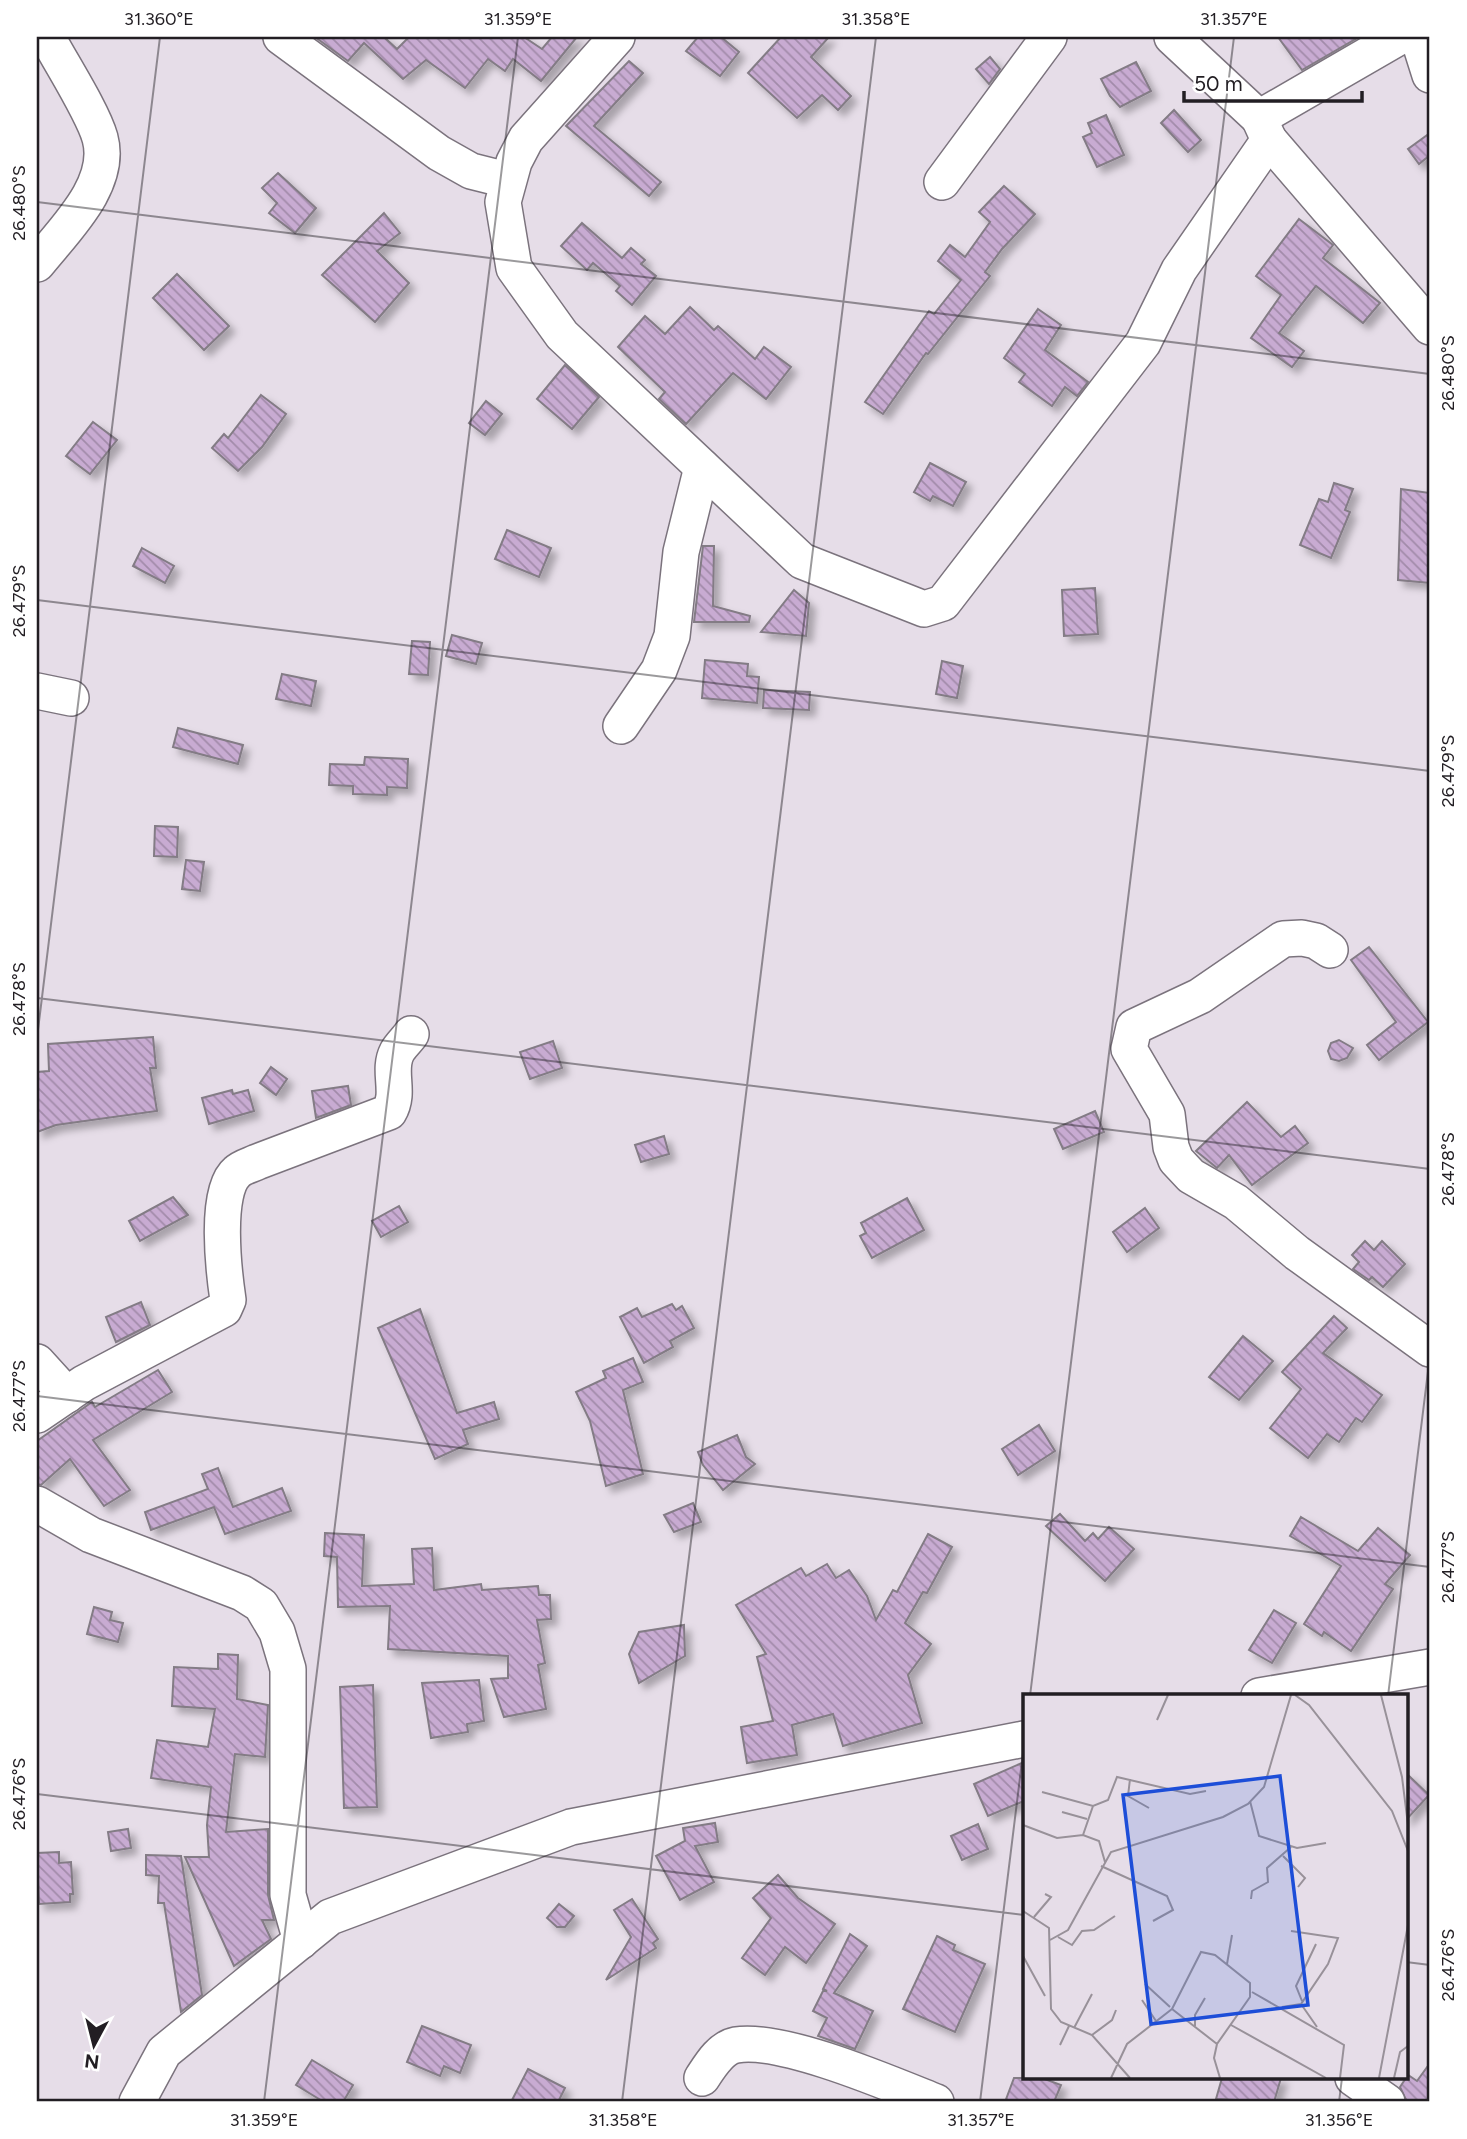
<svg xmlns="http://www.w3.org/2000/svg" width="1467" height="2139" viewBox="0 0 1467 2139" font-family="Figtree,sans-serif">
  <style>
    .building { fill: url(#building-back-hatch); stroke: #837b85; stroke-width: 2; filter: url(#shadow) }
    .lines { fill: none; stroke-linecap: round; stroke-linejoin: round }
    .minor-casing { stroke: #7b737d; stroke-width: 38 }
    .minor { stroke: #fff; stroke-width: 35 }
    .ticks { fill: none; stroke: #221e23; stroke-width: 2; stroke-opacity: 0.45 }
    .inset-road { fill: none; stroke: #989199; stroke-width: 2 }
    .view { fill: #1d4ed8; fill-opacity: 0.15; stroke: #1d4ed8; stroke-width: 3.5 }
    .inset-edge { fill: none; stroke: #221e23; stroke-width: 3.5 }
    .neatline { fill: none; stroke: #221e23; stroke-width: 2.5 }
    .ticks-label { font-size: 18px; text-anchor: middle; fill: #221e23 }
  </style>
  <defs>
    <pattern id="building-back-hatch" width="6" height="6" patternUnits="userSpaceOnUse" patternTransform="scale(1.75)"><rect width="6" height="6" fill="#c8abd2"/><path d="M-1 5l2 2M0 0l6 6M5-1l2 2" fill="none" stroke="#a28baa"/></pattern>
    <filter id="shadow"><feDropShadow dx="6" dy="6" stdDeviation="3.5" flood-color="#0004"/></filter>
  </defs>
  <rect width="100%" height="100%" fill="#e6dde8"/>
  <!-- building -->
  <g class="building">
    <polygon points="315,37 384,37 397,49 409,37 524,37 542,49 552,37 577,37 541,81 513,59 505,71 488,59 465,88 426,60 403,79 364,43 348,61"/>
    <polygon points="698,37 721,37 739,52 720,76 686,51"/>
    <polygon points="781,37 829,37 811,57 851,96 838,110 822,95 797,118 748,73"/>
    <polygon points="1278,37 1359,37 1302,70"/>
    <polygon points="990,57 1000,69 989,84 976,69"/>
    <polygon points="629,61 643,73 594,126 661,182 649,196 566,126"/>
    <polygon points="1136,62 1151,91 1120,107 1110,96 1101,79"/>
    <polygon points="1174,110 1201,140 1188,152 1161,123"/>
    <polygon points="1106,115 1124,155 1097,167 1083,137 1092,133 1088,123"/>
    <polygon points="1430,133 1430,155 1419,164 1408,149"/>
    <polygon points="278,173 316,208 295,233 269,213 277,203 262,188"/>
    <polygon points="1004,186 1035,214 1002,249 985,272 990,276 928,354 926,353 883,414 865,402 929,311 934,314 961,280 938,261 950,245 965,257 990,222 979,212"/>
    <polygon points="384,213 400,233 377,251 409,283 375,322 322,275"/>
    <polygon points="1299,219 1333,245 1323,258 1380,303 1363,323 1316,286 1279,333 1304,351 1292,367 1251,338 1281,295 1256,276"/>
    <polygon points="582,223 622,258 631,248 645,260 641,264 656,276 632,305 616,291 620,286 593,263 587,270 561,246"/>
    <polygon points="177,274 229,326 204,350 153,298"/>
    <polygon points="690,307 714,330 718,326 755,359 764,347 791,367 766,399 733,373 686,424 659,399 665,392 618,347 645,316 665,334"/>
    <polygon points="1038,309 1061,325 1045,350 1088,382 1077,396 1065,387 1052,406 1019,382 1025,374 1004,358"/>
    <polygon points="565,365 599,397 572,429 537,399"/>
    <polygon points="261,395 286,414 262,447 238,471 212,448 224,434 228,438"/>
    <polygon points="486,401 502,414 485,435 469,423"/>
    <polygon points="93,422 117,440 90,474 66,456"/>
    <polygon points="930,463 966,482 953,506 933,496 930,501 914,492"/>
    <polygon points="1334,483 1353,489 1345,510 1350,512 1331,558 1300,545 1319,499 1328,502"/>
    <polygon points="1401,489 1430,493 1430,583 1398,580"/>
    <polygon points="507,530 551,548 539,577 495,559"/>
    <polygon points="703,546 714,546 713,606 750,616 749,622 694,622"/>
    <polygon points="142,548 174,566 165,583 133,566"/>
    <polygon points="1095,588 1098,634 1064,636 1062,590"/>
    <polygon points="794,590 809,603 806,636 761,632"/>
    <polygon points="452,635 482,643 476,664 446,656"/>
    <polygon points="412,641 430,642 428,675 409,674"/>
    <polygon points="705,660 748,664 747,676 759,677 757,703 702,698"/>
    <polygon points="942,661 963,666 957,698 936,694"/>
    <polygon points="282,674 316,681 311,706 276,699"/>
    <polygon points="764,690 810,692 809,710 763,708"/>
    <polygon points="178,728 243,745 238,764 173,747"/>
    <polygon points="365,757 408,759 407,788 387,787 387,795 353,794 353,786 329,785 330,764 364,765"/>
    <polygon points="155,826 178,827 177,857 154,856"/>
    <polygon points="186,860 204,862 200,891 182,889"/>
    <polygon points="1369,947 1428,1022 1379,1060 1367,1045 1396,1022 1351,960"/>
    <polygon points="153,1037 156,1068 150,1068 157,1111 56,1125 37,1132 37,1072 49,1071 48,1044"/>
    <polygon points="1339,1040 1353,1048 1347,1058 1339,1061 1331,1059 1328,1051 1331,1043"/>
    <polygon points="553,1041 562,1068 530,1079 520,1052"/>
    <polygon points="271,1067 287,1079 276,1095 260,1083"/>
    <polygon points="348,1086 351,1105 316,1118 312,1091"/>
    <polygon points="232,1090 233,1094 248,1090 254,1111 209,1124 202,1098"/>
    <polygon points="1247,1102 1281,1137 1295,1126 1308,1143 1252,1185 1229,1155 1217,1168 1196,1151"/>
    <polygon points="1095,1111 1104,1132 1063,1149 1054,1129"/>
    <polygon points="664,1136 669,1154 641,1162 635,1145"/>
    <polygon points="173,1197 188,1215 140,1241 129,1221"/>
    <polygon points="907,1198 924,1230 872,1258 860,1236 866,1233 861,1223"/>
    <polygon points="399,1206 408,1222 381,1237 372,1221"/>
    <polygon points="1145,1208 1159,1228 1127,1252 1113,1232"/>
    <polygon points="1365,1241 1374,1250 1382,1241 1405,1264 1383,1287 1372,1277 1369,1280 1353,1269 1359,1262 1352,1255"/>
    <polygon points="141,1302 150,1325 116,1342 106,1317"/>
    <polygon points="672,1304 676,1310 682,1306 694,1328 670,1341 673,1347 644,1363 620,1317 637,1308 642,1317"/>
    <polygon points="420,1309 457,1413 494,1402 499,1419 463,1430 468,1444 435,1459 378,1328"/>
    <polygon points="1334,1316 1347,1328 1323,1353 1382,1395 1362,1422 1356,1418 1339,1442 1327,1434 1308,1458 1270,1428 1301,1389 1282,1372"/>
    <polygon points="1243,1336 1273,1361 1239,1400 1209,1377"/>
    <polygon points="633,1358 643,1382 623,1390 643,1474 606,1486 590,1421 576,1392 606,1378 603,1371"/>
    <polygon points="158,1370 172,1392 93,1440 130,1490 104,1506 70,1459 41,1485 37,1484 37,1441 92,1402 95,1407"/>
    <polygon points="1039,1425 1055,1451 1018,1475 1002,1449"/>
    <polygon points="737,1435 746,1457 755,1464 723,1490 703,1465 698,1452"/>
    <polygon points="218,1468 233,1507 282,1488 291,1511 225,1534 214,1507 151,1530 145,1512 208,1489 202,1474"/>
    <polygon points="693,1503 701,1522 674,1532 664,1515"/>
    <polygon points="1060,1514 1085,1541 1093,1533 1098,1539 1109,1527 1134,1549 1105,1581 1046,1526"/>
    <polygon points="1301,1517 1358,1551 1378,1528 1410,1555 1385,1584 1393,1589 1351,1651 1324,1632 1322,1636 1304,1624 1341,1566 1290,1536"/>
    <polygon points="325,1533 364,1535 362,1586 414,1584 412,1549 432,1548 434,1590 481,1584 482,1590 538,1586 539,1595 550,1595 551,1619 537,1620 545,1663 538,1665 546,1709 504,1717 491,1679 508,1678 508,1656 388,1649 390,1606 338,1607 337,1557 324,1556"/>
    <polygon points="928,1534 952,1547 927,1593 923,1592 905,1623 931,1644 908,1675 922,1723 843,1746 833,1714 792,1725 797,1755 747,1763 741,1727 773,1721 757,1657 766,1654 736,1605 801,1568 806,1576 827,1564 836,1578 849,1570 867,1596 876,1620 893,1590 897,1592"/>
    <polygon points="94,1607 112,1612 110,1620 123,1623 118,1642 87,1634"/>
    <polygon points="1274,1610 1296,1623 1272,1663 1249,1650"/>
    <polygon points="684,1625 685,1656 639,1683 629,1654 639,1632"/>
    <polygon points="218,1654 238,1655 237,1699 268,1705 265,1757 235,1754 226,1832 268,1829 268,1895 274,1920 262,1920 271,1939 234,1966 185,1857 209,1857 207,1825 211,1787 151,1778 157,1740 208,1747 215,1709 172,1706 174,1667 218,1669"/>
    <polygon points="479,1680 484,1721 467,1724 468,1732 431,1738 422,1683"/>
    <polygon points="373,1685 377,1807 344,1808 340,1687"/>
    <polygon points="1024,1762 1024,1801 988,1816 974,1784"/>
    <polygon points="1406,1773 1429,1795 1406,1820"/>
    <polygon points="715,1823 718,1842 695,1846 714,1882 680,1900 656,1856 685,1841 683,1828"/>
    <polygon points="978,1824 988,1849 962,1860 951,1836"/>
    <polygon points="128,1829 131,1848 111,1851 108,1832"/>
    <polygon points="59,1852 59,1863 71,1862 73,1894 70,1894 70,1902 39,1904 37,1853"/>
    <polygon points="146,1855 181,1856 202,1995 181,2012 164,1903 158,1903 159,1876 146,1875"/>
    <polygon points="778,1875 798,1898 835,1924 806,1963 785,1947 765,1975 742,1958 771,1918 753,1898"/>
    <polygon points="632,1899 658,1939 653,1943 656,1948 606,1980 631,1937 614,1910"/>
    <polygon points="559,1904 574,1916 565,1927 557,1927 547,1918"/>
    <polygon points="850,1934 867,1946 834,1993 873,2011 855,2049 818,2036 827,2018 813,2011 823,1991 827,1991 823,1989"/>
    <polygon points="937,1936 955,1945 953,1950 985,1964 955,2032 903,2009"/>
    <polygon points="422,2026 471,2045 460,2073 444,2066 440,2076 407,2062"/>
    <polygon points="312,2060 353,2085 343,2102 324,2102 296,2085"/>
    <polygon points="1430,2063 1430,2102 1407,2102 1400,2087 1408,2075 1417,2081"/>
    <polygon points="528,2069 565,2088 558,2102 511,2102"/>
    <polygon points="1014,2078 1042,2078 1061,2085 1054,2102 1005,2102"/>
    <polygon points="1222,2078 1281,2078 1274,2102 1216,2099"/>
  </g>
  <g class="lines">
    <!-- minor casing -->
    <g class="minor-casing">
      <g id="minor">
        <polyline points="281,37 439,153 471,171 507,180"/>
        <polyline points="617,37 526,139 514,162 503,202 514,268 562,335 802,561 924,609 943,603 1143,343 1179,270 1269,140 1259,118"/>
        <polyline points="1172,37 1259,118 1399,37"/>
        <polyline points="1418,37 1430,75"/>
        <polyline points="1269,140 1430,327"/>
        <polyline points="942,182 1049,37"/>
        <path d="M37,264C63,231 113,185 100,138C93,113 63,66 50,42"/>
        <polyline points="37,691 71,698"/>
        <polyline points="621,726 659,670 672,636 681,552 702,467"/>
        <polyline points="1330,950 1316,941 1302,938 1283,939 1200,996 1134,1027 1129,1049 1167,1114 1171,1147 1176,1160 1191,1176 1236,1202 1297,1253 1430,1349"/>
        <polyline points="37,1362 67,1395"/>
        <path d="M37,1415L84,1383L224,1309L228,1300C224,1273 214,1191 237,1172C242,1167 251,1165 257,1162L389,1112C401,1092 387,1071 397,1052C400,1046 407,1040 411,1034"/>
        <polyline points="37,1504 91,1535 242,1593 261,1605 277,1632 288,1669 288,1895 301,1941"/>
        <polyline points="1259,1696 1430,1667"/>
        <path d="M702,2078C710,2066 720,2048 736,2045C782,2037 891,2084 936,2102"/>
        <polyline points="1353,2078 1387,2102"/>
        <polyline points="137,2102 164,2052 330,1917 571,1827 1024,1739"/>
      </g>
    </g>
    <!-- minor -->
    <use href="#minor" class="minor"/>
  </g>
  <!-- ticks -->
  <path class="ticks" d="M37,202L1430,374M37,600L1430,771M37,998L1430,1169M37,1038L160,37M37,1396L1430,1567M1030,1696L1234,37M1388,1696L1430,1355M37,1794L1024,1915M1406,1962L1430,1965M264,2102L518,37M622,2102L876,37M980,2102L1024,1745M1339,2102L1342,2078"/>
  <!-- overview -->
  <g transform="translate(1023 1694)">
    <rect width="385" height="385" fill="#e6dde8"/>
    <path class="inset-road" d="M272,1L286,11L369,117L385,157M358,1L379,83L385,131M134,26L145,1M107,85L105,102L126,114M19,98L70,112L85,106L94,83L167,100L183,97M227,107L236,142L274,154L303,149M39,118L64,125M0,131L34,144L60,141L76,147L82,168M60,141L70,112M260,162L282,184L275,193M78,172L144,202L150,216L130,227M228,205L229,197L245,188L244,174L268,153M0,217L26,234L28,315L38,328L69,341L107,384M11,223L28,203L22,200M35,243L49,251L59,237L71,236L92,222M27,246L45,236L88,158L200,123L225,110L241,93L268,1M0,262L22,302M204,270L209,241M122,290L147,313M229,298L321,351L317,384M119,306L133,327M279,307L273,292L293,250M278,310L294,333M385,312V340M259,313L278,310L305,270L315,244L268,237M149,315L178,258L192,261L227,289V303L194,350L191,364L197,384M208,331L303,384M172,332V321L182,304M51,334L69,300M69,341L89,326L93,316M37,351L46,332M88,384L104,350L149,315L194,350M356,384L385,231M371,384L377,358L385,352"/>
    <path class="view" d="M257,82L285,311L128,330L100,101Z"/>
    <rect width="385" height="385" class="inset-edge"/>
  </g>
  <!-- border -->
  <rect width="1467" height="2139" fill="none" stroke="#ffffff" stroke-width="77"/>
  <!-- north arrow -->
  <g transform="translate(94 2045) rotate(187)" stroke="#ffffff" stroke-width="5" paint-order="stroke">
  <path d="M0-5L12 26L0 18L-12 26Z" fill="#221e23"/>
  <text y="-10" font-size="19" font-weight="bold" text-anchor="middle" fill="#221e23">N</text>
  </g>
  <!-- scale -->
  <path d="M1184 91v10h178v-10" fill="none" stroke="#221e23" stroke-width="3.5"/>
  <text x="1194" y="91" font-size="21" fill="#221e23" stroke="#ffffff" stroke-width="5" paint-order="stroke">50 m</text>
  <rect x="38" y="38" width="1390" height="2062" class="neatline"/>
  <g class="ticks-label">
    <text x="159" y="25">31.360°E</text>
    <text x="518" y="25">31.359°E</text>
    <text x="876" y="25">31.358°E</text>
    <text x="1234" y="25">31.357°E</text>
    <text transform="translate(19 203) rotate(-90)" y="6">26.480°S</text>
    <text transform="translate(1448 373) rotate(-90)" y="6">26.480°S</text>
    <text transform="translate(19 601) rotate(-90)" y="6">26.479°S</text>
    <text transform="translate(1448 771) rotate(-90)" y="6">26.479°S</text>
    <text transform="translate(19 999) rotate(-90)" y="6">26.478°S</text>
    <text transform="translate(1448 1169) rotate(-90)" y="6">26.478°S</text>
    <text transform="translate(19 1396) rotate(-90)" y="6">26.477°S</text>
    <text transform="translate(1448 1567) rotate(-90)" y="6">26.477°S</text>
    <text transform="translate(19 1794) rotate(-90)" y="6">26.476°S</text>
    <text transform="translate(1448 1965) rotate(-90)" y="6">26.476°S</text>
    <text x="264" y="2126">31.359°E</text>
    <text x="623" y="2126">31.358°E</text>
    <text x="981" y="2126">31.357°E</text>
    <text x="1339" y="2126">31.356°E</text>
  </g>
</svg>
